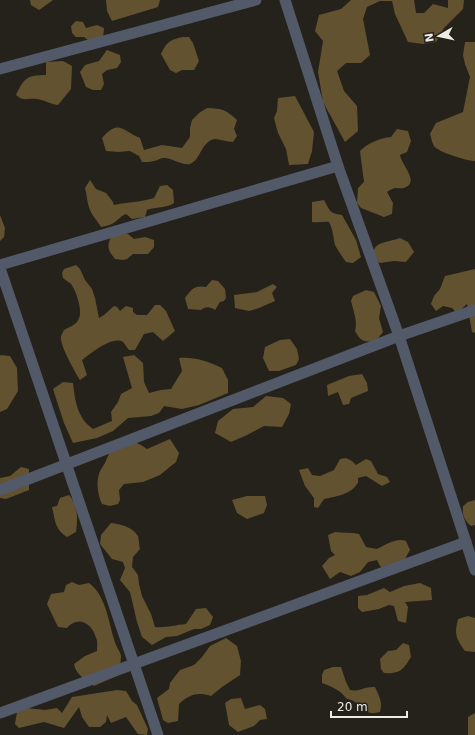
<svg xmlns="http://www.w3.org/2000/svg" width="475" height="735" viewBox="0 0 475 735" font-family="'DejaVu Sans',sans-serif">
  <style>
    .forest { fill: #62522f }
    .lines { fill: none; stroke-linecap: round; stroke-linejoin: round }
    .minor { stroke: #525968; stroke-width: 11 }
  </style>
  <rect width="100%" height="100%" fill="#25221b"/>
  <!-- forest -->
  <g class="forest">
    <polygon points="30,0 53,0 39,10 31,5"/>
    <polygon points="106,0 160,0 158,7 112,21 107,11"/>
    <polygon points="351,0 414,0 416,13 424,13 433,4 448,8 448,0 464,0 463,9 444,28 436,42 423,44 408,42 395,14 392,1 380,1 367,7 363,19 370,55 361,63 346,63 337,71 344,91 357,106 358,131 345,142 323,102 318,72 323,41 315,31 319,15 341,9"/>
    <polygon points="76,21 83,22 86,28 97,25 104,28 103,39 92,43 84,37 76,37 72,33 71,26"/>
    <path d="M183,37H189L193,43L199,61L194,70H182L176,73L170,70L161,54C167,42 169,40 183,37Z"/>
    <path d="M465,42H475V161C467,161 438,152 434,146C432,143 431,137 430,134L436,123L463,112L470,77L465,64L463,55Z"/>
    <polygon points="107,50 120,55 121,62 117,68 107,70 102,74 104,84 101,90 93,90 86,87 80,72 85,65 99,61"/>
    <path d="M63,61L72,66L71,89L58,105C50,104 44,100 37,99C26,98 25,102 16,95C24,78 27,75 46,75V62Z"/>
    <polygon points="295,96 314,132 312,151 308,164 289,165 286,149 278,133 274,118 277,111 278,98"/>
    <path d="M207,108C223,109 225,109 237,120L234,129L237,136L233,142C228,142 218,139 215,139C201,141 201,160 190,164C181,166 172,157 163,158C160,158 157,161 154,161C151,162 146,162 142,162L139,156L130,151L118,152L106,151L102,138C119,119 121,130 140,138L144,150L162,145L182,148L190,137V128L192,120L199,113Z"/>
    <path d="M397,129L408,131L411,141L407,152L400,155C401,164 419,181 406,187C403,189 399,188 396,188C393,188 390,190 387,192L393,203L392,214L384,217L361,208L357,203L358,188L364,182L360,151C368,143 380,138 391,137Z"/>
    <path d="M90,180L96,189L106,193L113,202L114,205C127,202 142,202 154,198L160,186L167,185L173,190L174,203C168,208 155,207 147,210L145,217L132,219L126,214C121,216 119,219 115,222C111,225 106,226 101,227C98,221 92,216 90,210C87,203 87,195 85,188Z"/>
    <path d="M324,200C330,210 328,213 342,215L356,240L361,257L353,263L346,262C342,256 338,251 335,245C333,237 333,229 329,222C323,221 318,223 312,222V202Z"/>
    <polygon points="0,215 5,228 4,237 0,241"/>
    <path d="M119,234H128L134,239L145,237L154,240V247L148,254H133L127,259L123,260L115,259C107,249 107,247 111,236Z"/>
    <path d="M400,238L408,242L414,252L406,262L394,261L380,263L374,259C370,241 387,243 400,238Z"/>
    <path d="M76,265L80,269L85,280L92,289L95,298L99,318L104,315L114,306L117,307L120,311L126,306L133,308V312L137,315H147L155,305H160L166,311L175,331L163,341L153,332L144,334L135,350H129C127,348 125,344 123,342C113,335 90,354 82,360L87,375L80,380C75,372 59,344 61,336C62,334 63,332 64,330C69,327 77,325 79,318C83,312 76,290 71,284C69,282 65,280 63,278L62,273L64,269Z"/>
    <polygon points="475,269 475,333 472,332 467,304 457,313 452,308 443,306 436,311 431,304 434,296 440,289 445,276"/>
    <path d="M212,280L218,281L225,289L226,298L224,301L220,302L215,310C210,307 206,306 201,310L188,309L185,298C192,289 194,285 206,287Z"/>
    <polygon points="273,284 277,287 272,293 275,301 259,308 249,311 235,308 234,295 257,292"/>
    <path d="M366,290L374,292L381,306L379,318L383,332L375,342C363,341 361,342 355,331C358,321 353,310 351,301L353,296Z"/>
    <polygon points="290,339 297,349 299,359 296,365 279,371 269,371 263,358 265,347 280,340"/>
    <polygon points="1,355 10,356 17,368 18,391 7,409 0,412 0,356"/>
    <path d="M134,355L143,363L144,382L149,393L161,390L171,389L182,371L179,358C195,357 207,361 222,368L228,380V393L199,405L182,409L164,406L159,413L151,416L128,418L113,431L97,438L73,443L64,423L53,389L63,382L73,383C75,400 77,418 93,429L112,421L111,412L118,402L121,394L132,388L123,357Z"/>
    <polygon points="362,374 367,383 368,391 351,398 349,404 343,405 338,392 328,396 327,385 349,376"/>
    <polygon points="266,396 283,398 291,404 289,414 282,427 264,426 247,435 231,442 215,433 218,421 233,409 253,407"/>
    <path d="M170,439L179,453L176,462L160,475L143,482L124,484L119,490L120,500L118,504L110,506L102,504C98,496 96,483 99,474C100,470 103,466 105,463C114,440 126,434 147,449Z"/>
    <path d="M346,458L352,461L356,465L366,459L371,461L378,474L387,477L390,482L382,486L366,476L358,478V483C350,495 337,496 324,499L318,508L314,507V498L305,486L299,470L308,468L312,475L320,476L334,470L340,459Z"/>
    <polygon points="21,467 29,469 29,490 6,499 0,498 0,478 10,476"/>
    <path d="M69,495C78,506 78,518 76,532L67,537C55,530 55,520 52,507L57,506L60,498Z"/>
    <polygon points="247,496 265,496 267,505 264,513 247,519 237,513 232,500"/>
    <path d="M475,500V525L471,526C464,520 462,515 463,506L468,502Z"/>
    <path d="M111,523C120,524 133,527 138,536C139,539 139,545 140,549L133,557L132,567L138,575L139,584L142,596L151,614L155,627C167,628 174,625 186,624L196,609L206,608L213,617L210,625L201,629H194L177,636L166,637L152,645L142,637L137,622L130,592L120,580L125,568L123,562L112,559L100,544L101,535Z"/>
    <path d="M335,532C343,533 351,532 359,534L366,547L377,549C385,545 397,537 406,541L410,550L401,566L385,569L380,566L377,560L368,562L360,572L351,576L340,572L330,579L322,566L329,558L335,555L331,551L328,535Z"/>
    <path d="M72,582L79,585L89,583C106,596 108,620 114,639C115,645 120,651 121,656C121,662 119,669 119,675L94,686C86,680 75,674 74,664L85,656L97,651C97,647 98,641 96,638C92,623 78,615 67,628L58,627L47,604L51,594L64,592L66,585Z"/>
    <polygon points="420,583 431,588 432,600 405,602 408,607 406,623 398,621 394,606 389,605 379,609 362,612 358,608 358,596 367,595 384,588 390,592 404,586"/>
    <path d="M468,616L475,618V652L465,651C456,639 454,634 458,619Z"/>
    <path d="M226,638L237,646L241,661L240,675L222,687L211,696C198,692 190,694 179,704L178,721L168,723L163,720L157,698L169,689L170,683L180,670L194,665L202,657L210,646Z"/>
    <path d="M403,643L409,645L411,657C403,670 400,674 384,673L381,669L380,659L388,651L396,650Z"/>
    <path d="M333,667H341L346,682L350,690C358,692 366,686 375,687C379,696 383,702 380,712C360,717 364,702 347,699C340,690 333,687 322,683V675L324,670Z"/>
    <polygon points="117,690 126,691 132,701 137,705 148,729 147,735 138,734 126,717 111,723 107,715 106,722 100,727 89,727 82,717 79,707 64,728 44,722 19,728 15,724 17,712 26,708 45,710 57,708 62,713 72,697"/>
    <polygon points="241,698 245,709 260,705 265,709 267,719 260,720 254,726 238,732 229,725 225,703 231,699"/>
    <polygon points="475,713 475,735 468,735 468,717"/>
  </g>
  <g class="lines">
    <!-- minor -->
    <g class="minor">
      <polyline points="285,0 338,166 399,336 475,570"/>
      <polyline points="0,69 256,0"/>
      <polyline points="0,265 338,166"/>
      <polyline points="0,268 158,735"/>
      <polyline points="0,490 399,336 475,310"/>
      <polyline points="0,713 466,542"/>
    </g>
  </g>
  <!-- north arrow -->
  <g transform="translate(439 36) rotate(261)" stroke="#25221b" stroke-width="3" paint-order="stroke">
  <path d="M0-3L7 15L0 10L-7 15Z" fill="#edebe6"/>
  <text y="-6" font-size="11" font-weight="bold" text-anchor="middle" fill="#edebe6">N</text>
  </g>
  <!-- scale -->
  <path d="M331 711v6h76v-6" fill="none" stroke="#edebe6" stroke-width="2"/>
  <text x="337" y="711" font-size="12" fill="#edebe6" stroke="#25221b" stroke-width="3" paint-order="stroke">20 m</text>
</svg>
